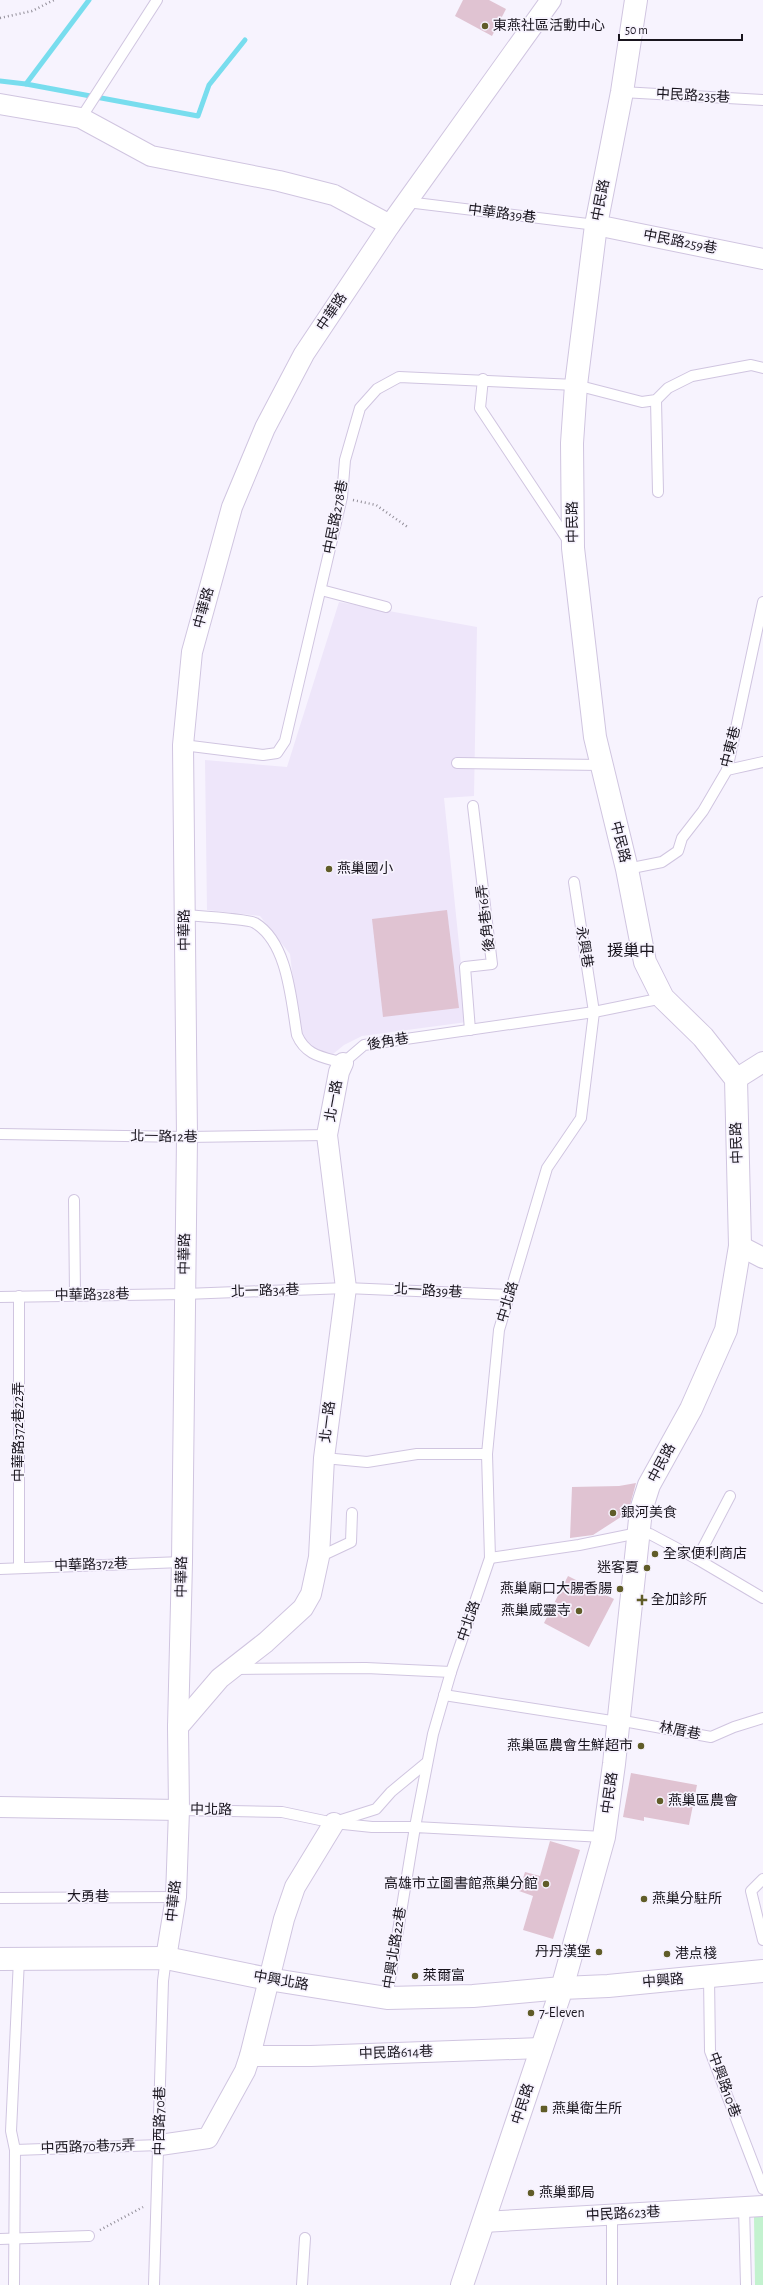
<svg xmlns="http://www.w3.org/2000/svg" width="763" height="2285" viewBox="0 0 763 2285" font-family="'Alegreya Sans','Noto Sans TC',sans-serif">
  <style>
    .built { fill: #eee6fa }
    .green { fill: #c3f2cf }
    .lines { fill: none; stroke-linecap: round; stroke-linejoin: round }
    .stream { stroke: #78ddee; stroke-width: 5 }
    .building { fill: #e0c3d2 }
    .service-casing { stroke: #d0c5e0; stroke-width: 12 }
    .minor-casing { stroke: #d0c5e0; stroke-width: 22 }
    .tertiary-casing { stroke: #d0c5e0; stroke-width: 24 }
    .secondary-casing { stroke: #d0c5e0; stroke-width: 24 }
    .path { stroke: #928e98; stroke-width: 2.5; stroke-dasharray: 1 3; stroke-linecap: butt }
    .service { stroke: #fff; stroke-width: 10 }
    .minor { stroke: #fff; stroke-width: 20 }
    .tertiary { stroke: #fff; stroke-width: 22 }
    .secondary { stroke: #fff; stroke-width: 22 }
    .poi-dot { fill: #605c28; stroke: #f7f3fe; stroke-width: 1.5 }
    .labels { text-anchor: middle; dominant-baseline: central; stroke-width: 3.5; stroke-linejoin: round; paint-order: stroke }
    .poi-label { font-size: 14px; fill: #19151e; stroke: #f7f3fe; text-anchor: start }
    .street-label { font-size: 14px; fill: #19151e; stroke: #f7f3fe }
    .quarter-label { font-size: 16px; fill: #19151e; stroke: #f7f3fe }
  </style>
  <rect width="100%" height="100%" fill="#f7f3fe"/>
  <!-- built -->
  <polygon class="built" points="339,602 477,627 474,796 444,798 467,1022 362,1036 344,1045 333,1054 310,1050 300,1040 290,954 260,916 207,910 205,760 287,767"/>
  <!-- green -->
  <polygon class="green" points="763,2216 763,2285 755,2285 754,2217"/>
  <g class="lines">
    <!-- stream -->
    <g class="stream">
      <polyline points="0,81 26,84 89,0"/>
      <polyline points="26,84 198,116 209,85 245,40"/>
    </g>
  </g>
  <!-- building -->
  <g class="building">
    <polygon points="463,0 489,0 506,9 492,36 455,16"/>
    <polygon points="447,910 459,1008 383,1017 372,919"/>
    <polygon points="636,1483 630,1505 624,1515 593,1535 570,1538 572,1487 619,1486"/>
    <polygon points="568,1576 614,1599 589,1647 544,1623"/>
    <polygon points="631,1773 697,1785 689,1825 644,1817 644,1821 623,1817"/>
    <polygon points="550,1841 580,1850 553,1939 523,1930 533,1896 519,1891 525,1872 540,1876"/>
  </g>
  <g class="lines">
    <!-- service casing -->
    <g class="service-casing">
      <g id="service">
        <polyline points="622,92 763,100"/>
        <polyline points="81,118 157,0"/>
        <polyline points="407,202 596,225"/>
        <polyline points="483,379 480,408 569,542"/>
        <polyline points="656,400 658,492"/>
        <polyline points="321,590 386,607"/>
        <polyline points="183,745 263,755 277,753 285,741 342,497 345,460 360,408 377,389 399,377 576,385 642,402 656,400 668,388 692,376 751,365 763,368"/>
        <polyline points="457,763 601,765"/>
        <polyline points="727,770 763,762"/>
        <polyline points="627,869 662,862 678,851 682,838 703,811 727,770 763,602"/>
        <path d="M185,915C196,916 249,919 255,923C288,943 291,1000 297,1035C306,1056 323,1057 343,1063L364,1045L594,1012L663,998"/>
        <polyline points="470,1030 465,967 492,964 473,806"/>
        <polyline points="0,1134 187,1137 327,1135"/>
        <polyline points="74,1200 75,1295"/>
        <polyline points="0,1297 185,1294 346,1288 510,1295"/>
        <polyline points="324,1458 367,1462 417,1454 487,1454"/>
        <polyline points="319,1557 351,1542 352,1513"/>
        <polyline points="490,1558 579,1545 638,1533 650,1534 697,1559 763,1598"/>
        <polyline points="697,1559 730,1496"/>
        <polyline points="19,1568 19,1296"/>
        <polyline points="0,1569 182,1562"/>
        <polyline points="235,1669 366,1668 451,1672"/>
        <polyline points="444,1695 618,1722"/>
        <polyline points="618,1720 711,1737 734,1727 763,1718"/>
        <polyline points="179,1810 282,1812 334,1823 372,1827 415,1827 433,1734 451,1672 490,1558 487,1454 499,1330 547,1168 581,1118 594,1012 574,882"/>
        <polyline points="338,1821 376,1809 391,1792 426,1763"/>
        <polyline points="763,1879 751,1891 763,1940"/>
        <polyline points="0,1898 176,1897"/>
        <polyline points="709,1977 710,2051 763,2189"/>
        <polyline points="387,1998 415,1827 604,1837"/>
        <polyline points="15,2150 160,2145"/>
        <polyline points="744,2207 746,2285"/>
        <polyline points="0,2239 89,2236"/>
        <polyline points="14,2285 15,2150 11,2131 19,1959"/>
        <polyline points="154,2285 163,1981 166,1958"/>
        <polyline points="302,2285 305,2238"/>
        <polyline points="612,2285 612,2214"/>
      </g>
    </g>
    <!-- minor casing -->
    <g class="minor-casing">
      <g id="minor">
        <polyline points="0,104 81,118 151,156 279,181 334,195 390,225"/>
        <polyline points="596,225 763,259"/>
        <polyline points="736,1079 763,1062"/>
        <polyline points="740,1246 763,1258"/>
        <polyline points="178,1727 220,1678 266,1642 303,1608 311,1594 319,1557 324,1458 346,1288 327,1135 339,1072 343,1063"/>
        <polyline points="0,1807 179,1810"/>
        <polyline points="166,1958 176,1897 179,1810 178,1727 182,1562 187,1137 183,745 192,652 232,507 265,428 304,354 390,225 551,0"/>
        <polyline points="250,2056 311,2056 541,2048"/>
        <polyline points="160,2145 208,2138 245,2071 250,2056 284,1919 295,1887 334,1823"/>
        <polyline points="483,2222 763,2206"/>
      </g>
    </g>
    <!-- tertiary casing -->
    <g class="tertiary-casing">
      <polyline id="tertiary" points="0,1959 166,1958 268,1979 387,1998 473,1996 562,1988 604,1837 614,1764 641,1510 649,1485 691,1409 726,1330 740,1246 736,1079 703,1037 663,998 645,962 627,869 595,737 573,548 572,443 576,385 596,225 622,92 636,0"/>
    </g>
    <!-- secondary casing -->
    <g class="secondary-casing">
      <polyline id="secondary" points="462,2285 562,1988 608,1986 763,1971"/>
    </g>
    <!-- path -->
    <g class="path">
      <polyline points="0,18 32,11 54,0"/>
      <polyline points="353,500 376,505 409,528"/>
      <polyline points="100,2230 143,2207"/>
    </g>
    <!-- service -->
    <use href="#service" class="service"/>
    <!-- minor -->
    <use href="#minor" class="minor"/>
    <!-- tertiary -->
    <use href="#tertiary" class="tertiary"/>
    <!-- secondary -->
    <use href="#secondary" class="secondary"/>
  </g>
  <!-- markers -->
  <g class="poi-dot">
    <circle cx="485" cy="26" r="4"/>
    <circle cx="329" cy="869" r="4"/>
    <circle cx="613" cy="1513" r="4"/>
    <circle cx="655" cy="1554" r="4"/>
    <circle cx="647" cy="1568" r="4"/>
    <circle cx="620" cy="1589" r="4"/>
    <path d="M640 1594h4v4h4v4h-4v4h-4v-4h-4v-4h4z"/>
    <circle cx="579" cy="1611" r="4"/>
    <circle cx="641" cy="1746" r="4"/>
    <circle cx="660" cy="1801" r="4"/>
    <circle cx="546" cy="1884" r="4"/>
    <circle cx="644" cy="1899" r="4"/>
    <circle cx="599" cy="1952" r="4"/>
    <circle cx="667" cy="1954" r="4"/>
    <circle cx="415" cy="1976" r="4"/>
    <circle cx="531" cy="2013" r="4"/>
    <rect x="540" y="2105" width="8" height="8" rx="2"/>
    <circle cx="531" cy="2193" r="4"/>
  </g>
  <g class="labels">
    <!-- poi labels -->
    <g class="poi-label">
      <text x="493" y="26">東燕社區活動中心</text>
      <text x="337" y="869">燕巢國小</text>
      <text x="621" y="1513">銀河美食</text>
      <text x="663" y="1554">全家便利商店</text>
      <text x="639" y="1568" text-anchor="end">迷客夏</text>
      <text x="612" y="1589" text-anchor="end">燕巢廟口大腸香腸</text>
      <text x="651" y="1600">全加診所</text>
      <text x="571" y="1611" text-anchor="end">燕巢威靈寺</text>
      <text x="633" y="1746" text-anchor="end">燕巢區農會生鮮超市</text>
      <text x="668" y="1801">燕巢區農會</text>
      <text x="538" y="1884" text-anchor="end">高雄市立圖書館燕巢分館</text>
      <text x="652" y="1899">燕巢分駐所</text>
      <text x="591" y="1952" text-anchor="end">丹丹漢堡</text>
      <text x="675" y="1954">港点棧</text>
      <text x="423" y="1976">萊爾富</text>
      <text x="539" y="2013">7-Eleven</text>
      <text x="552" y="2109">燕巢衛生所</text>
      <text x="539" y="2193">燕巢郵局</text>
    </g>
    <!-- street labels -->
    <g class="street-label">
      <text transform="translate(693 96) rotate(3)">中民路235巷</text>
      <text transform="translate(601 200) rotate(-79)">中民路</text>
      <text transform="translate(502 214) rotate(7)">中華路39巷</text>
      <text transform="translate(680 242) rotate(11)">中民路259巷</text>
      <text transform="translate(332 312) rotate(-56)">中華路</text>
      <text transform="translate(336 517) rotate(-79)">中民路278巷</text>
      <text transform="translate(573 522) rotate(-91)">中民路</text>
      <text transform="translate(204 608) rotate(-75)">中華路</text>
      <text transform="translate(731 747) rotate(-76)">中東巷</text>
      <text transform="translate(620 842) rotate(76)">中民路</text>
      <text transform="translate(486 918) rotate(-97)">後角巷16弄</text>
      <text transform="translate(185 930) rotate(-91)">中華路</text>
      <text transform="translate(584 947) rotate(81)">永興巷</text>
      <text transform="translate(388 1042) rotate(-10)">後角巷</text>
      <text transform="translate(334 1101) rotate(-80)">北一路</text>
      <text transform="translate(164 1137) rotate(1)">北一路12巷</text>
      <text transform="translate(737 1143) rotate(-92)">中民路</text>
      <text transform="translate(185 1254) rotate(-89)">中華路</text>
      <text transform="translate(265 1291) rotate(-2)">北一路34巷</text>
      <text transform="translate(428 1291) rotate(3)">北一路39巷</text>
      <text transform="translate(92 1295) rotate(-1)">中華路328巷</text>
      <text transform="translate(508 1302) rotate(-73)">中北路</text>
      <text transform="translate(328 1422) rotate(-83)">北一路</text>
      <text transform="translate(19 1432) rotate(-90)">中華路372巷22弄</text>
      <text transform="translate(662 1463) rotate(-62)">中民路</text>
      <text transform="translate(91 1565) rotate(-2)">中華路372巷</text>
      <text transform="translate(182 1577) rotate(-89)">中華路</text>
      <text transform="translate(469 1621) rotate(-71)">中北路</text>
      <text transform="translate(680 1731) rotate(11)">林厝巷</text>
      <text transform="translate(610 1793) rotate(-82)">中民路</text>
      <text transform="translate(211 1810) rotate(1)">中北路</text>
      <text x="88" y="1897">大勇巷</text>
      <text transform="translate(174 1901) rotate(-84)">中華路</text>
      <text transform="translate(395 1948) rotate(-81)">中興北路22巷</text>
      <text transform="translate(281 1981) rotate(10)">中興北路</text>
      <text transform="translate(663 1981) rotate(-5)">中興路</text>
      <text transform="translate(396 2053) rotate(-2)">中民路614巷</text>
      <text transform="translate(724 2085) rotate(70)">中興路10巷</text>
      <text transform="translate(523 2104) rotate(-72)">中民路</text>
      <text transform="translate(160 2121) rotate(-89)">中西路70巷</text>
      <text transform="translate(88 2147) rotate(-2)">中西路70巷75弄</text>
      <text transform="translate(623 2214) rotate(-3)">中民路623巷</text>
    </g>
    <!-- quarter labels -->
    <g class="quarter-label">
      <text x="631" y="951">援巢中</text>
    </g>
  </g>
  <!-- scale -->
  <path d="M619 34v6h123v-6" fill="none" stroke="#19151e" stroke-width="2"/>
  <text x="625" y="34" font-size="12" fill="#19151e" stroke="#f7f3fe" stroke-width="3" paint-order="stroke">50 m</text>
</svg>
